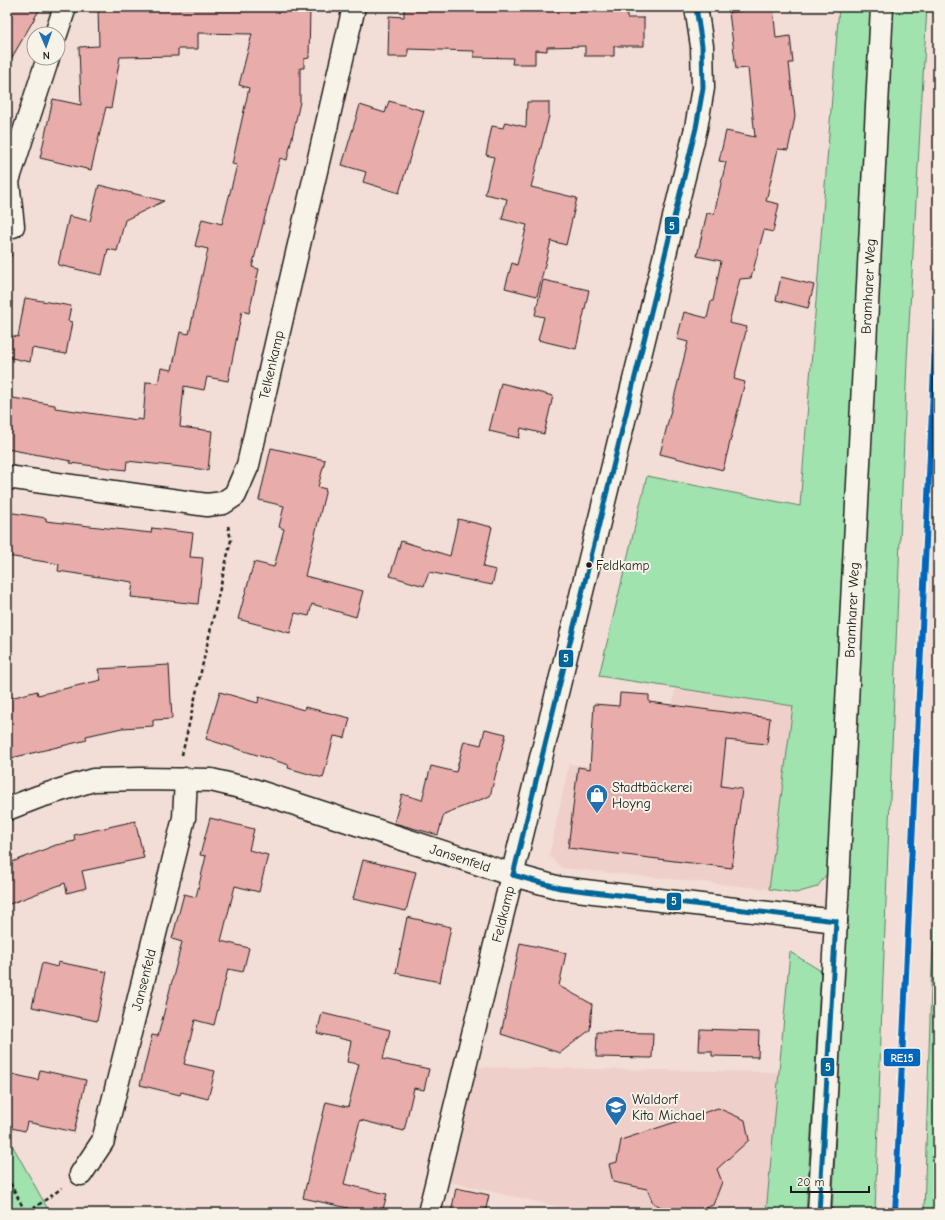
<svg xmlns="http://www.w3.org/2000/svg" width="945" height="1220" viewBox="0 0 945 1220" font-family="'Comic Neue',sans-serif">
  <style>
    .built { fill: #efcfc9 }
    .green { fill: #a0e3ae; stroke: #5e8065 }
    .building { fill: #e8acab; stroke: #1c1c1c }
    .lines { fill: none; stroke-linecap: round; stroke-linejoin: round }
    .minor-casing { stroke: #1c1c1c; stroke-width: 25 }
    .path { stroke: #1c1c1c; stroke-width: 2.5; stroke-dasharray: 4 3; stroke-linecap: butt }
    .minor { stroke: #f7f3e8; stroke-width: 22 }
    .bus-1-casing { stroke: #f7f3e8; stroke-width: 8 }
    .bus-1 { stroke: #069; stroke-width: 5 }
    .rail-1-casing { stroke: #f7f3e8; stroke-width: 9 }
    .rail-1 { stroke: #0065bd; stroke-width: 6 }
    .bus-dot { fill: #1c1c1c; stroke: #f7f3e8; stroke-width: 1.5 }
    .labels { text-anchor: middle; dominant-baseline: central; stroke-width: 4; stroke-linejoin: round; paint-order: stroke }
    .bus-label { font-size: 13px; fill: #1c1c1c; stroke: #f7f3e8; text-anchor: start }
    .street-label { font-size: 14px; fill: #1c1c1c; stroke: #f7f3e8 }
    .poi-label { font-size: 14px; fill: #1c1c1c; stroke: #f7f3e8; text-anchor: start }
    .line-badge { stroke: #f7f3e8; stroke-width: 1.5 }
    .badge-label { font-size: 11px; text-anchor: middle; font-weight: bold; fill: #fff }
  </style>
  <rect width="100%" height="100%" fill="#f2ded6"/>
  <filter id="ink" filterUnits="userSpaceOnUse"><feTurbulence type="fractalNoise" baseFrequency=".025" numOctaves="2"/><feDisplacementMap in="SourceGraphic" scale="8" xChannelSelector="R" yChannelSelector="G"/><feConvolveMatrix kernelMatrix="1 2 1 2 8 2 1 2 1" color-interpolation-filters="sRGB"/></filter>
  <g filter="url(#ink)">
    <!-- built -->
    <g class="built">
      <polygon points="675,688 793,706 769,889 562,868 549,856 569,764 663,776"/>
      <polygon points="471,1067 779,1072 766,1213 585,1213 446,1181"/>
    </g>
    <!-- green -->
    <g class="green">
      <polygon points="839,7 871,7 827,874 817,887 796,893 769,889 793,706 599,676 647,476 800,506"/>
      <polygon points="893,7 927,7 907,360 882,1004 875,1213 832,1213"/>
      <polygon points="938,857 938,1213 924,1213 931,987"/>
      <polygon points="790,952 821,971 806,1213 766,1213"/>
      <polygon points="7,1136 11,1143 50,1213 7,1213"/>
    </g>
    <!-- building -->
    <g class="building">
      <polygon points="7,7 41,7 7,66"/>
      <polygon points="98,7 310,7 309,58 304,59 304,68 300,68 300,102 287,160 280,158 252,267 259,269 249,313 242,311 228,381 207,377 204,390 184,386 180,427 212,431 208,470 127,461 126,470 70,463 71,461 7,449 7,397 55,405 55,408 137,420 137,419 143,420 146,382 158,383 161,368 172,370 180,332 189,334 208,249 195,246 202,219 222,224 237,165 232,164 249,88 239,85 252,34 198,33 198,49 178,49 178,56 120,57 111,108 106,107 91,170 40,158 53,99 81,105 79,47 99,46"/>
      <polygon points="404,7 627,7 627,18 644,18 644,46 614,46 614,56 585,56 585,46 547,47 547,51 535,50 535,64 512,64 513,58 474,57 474,51 408,49 408,57 388,57 389,16 404,17"/>
      <polygon points="740,7 773,7 776,38 790,36 793,63 789,63 795,117 788,150 778,149 766,201 779,204 773,232 764,230 751,278 740,279 729,323 747,327 734,379 745,382 723,470 660,454 688,342 677,339 684,312 707,318 711,301 713,301 721,261 697,256 707,213 714,214 726,162 719,161 726,131 755,137 748,68 736,69 729,12 741,11"/>
      <polygon points="389,101 424,111 399,193 363,182 366,172 342,165 360,105 385,113"/>
      <polygon points="527,102 549,102 549,116 531,187 577,198 566,245 551,241 537,296 505,288 512,263 517,265 527,225 502,219 507,199 485,194 494,157 486,155 492,126 503,128 505,122 526,127"/>
      <polygon points="99,185 164,201 125,220 117,251 108,249 102,275 58,265 69,216 90,221"/>
      <polygon points="781,277 814,285 808,308 776,300"/>
      <polygon points="543,280 589,290 576,349 538,340 544,317 535,315"/>
      <polygon points="25,298 71,306 68,321 72,322 66,354 32,348 30,362 7,357 7,335 18,337"/>
      <polygon points="501,383 553,396 544,434 521,428 519,438 489,431"/>
      <polygon points="271,448 325,460 318,487 326,489 305,576 363,591 356,617 312,604 309,616 295,613 290,633 238,619 254,562 274,567 284,529 279,527 284,506 259,500"/>
      <polygon points="7,512 46,518 46,521 151,533 152,528 193,533 190,557 203,558 198,604 131,597 133,582 58,571 59,564 7,556"/>
      <polygon points="458,519 492,527 483,567 496,570 492,585 429,572 424,586 390,576 401,541 450,556"/>
      <polygon points="169,665 172,719 153,720 153,726 122,728 86,736 87,740 7,759 7,699 37,691 38,695 101,680 98,669"/>
      <polygon points="220,692 258,703 259,697 304,710 305,707 350,718 345,738 334,736 323,778 288,768 289,765 206,739"/>
      <polygon points="620,693 649,695 649,702 770,718 767,744 726,740 721,786 742,789 732,868 568,848 578,767 590,769 594,704 619,706"/>
      <polygon points="485,729 506,734 490,796 444,814 438,835 394,823 402,794 422,800 431,766 456,772 464,741 481,745"/>
      <polygon points="210,818 254,829 249,850 268,855 259,892 235,886 221,941 249,948 243,972 228,969 214,1025 195,1020 184,1064 215,1071 208,1099 181,1092 180,1095 140,1085 152,1035 158,1036 182,942 172,939 184,894 196,897 206,856 200,855"/>
      <polygon points="135,821 144,858 82,871 86,888 67,893 65,883 7,905 7,864 56,845 75,841 74,835"/>
      <polygon points="363,860 416,872 406,911 353,899"/>
      <polygon points="407,917 451,927 440,982 396,973"/>
      <polygon points="520,943 566,953 559,986 592,1004 590,1030 560,1053 501,1034"/>
      <polygon points="58,962 107,972 97,1021 32,1007 42,963 57,967"/>
      <polygon points="322,1013 390,1030 383,1059 429,1069 424,1090 414,1088 404,1131 360,1120 344,1184 387,1194 382,1213 347,1213 348,1208 303,1198 326,1102 348,1107 359,1064 347,1062 351,1041 317,1033"/>
      <polygon points="700,1029 759,1031 758,1057 712,1056 712,1051 699,1051"/>
      <polygon points="597,1032 653,1033 652,1058 596,1057"/>
      <polygon points="40,1070 86,1080 74,1132 27,1122 25,1131 7,1127 7,1073 38,1080"/>
      <polygon points="718,1108 745,1120 749,1140 717,1169 722,1182 713,1205 688,1213 673,1213 653,1203 647,1189 613,1182 609,1164 617,1162 621,1140"/>
      <polygon points="456,1188 489,1195 485,1213 451,1213"/>
    </g>
    <g class="lines">
      <!-- minor casing -->
      <g class="minor-casing">
        <g id="minor">
          <polyline points="56,34 65,7"/>
          <polyline points="13,226 8,181 48,58"/>
          <path id="s1" d="M7,477L207,505L223,503L235,495L248,465L354,7"/>
          <path id="s2" d="M7,809L38,797L93,780L141,779L211,780L253,790L513,875L560,888L836,921"/>
          <path id="s3" d="M81,1174L103,1141L184,818L186,779"/>
          <path id="s4" d="M429,1213C519,852 606,489 696,128L703,88L702,46L696,7"/>
          <path id="s5" d="M819,1213L836,921L882,7"/>
        </g>
      </g>
      <!-- path -->
      <g class="path">
        <polyline points="7,278 11,250"/>
        <polyline points="182,755 231,540 228,526"/>
        <polyline points="7,1177 26,1213"/>
        <polyline points="27,1213 62,1188"/>
      </g>
      <!-- minor -->
      <use href="#minor" class="minor"/>
      <!-- bus-1 casing -->
      <g class="bus-1-casing">
        <g id="bus-1">
          <polyline points="513,875 696,128 703,88 702,46 696,7"/>
          <polyline points="513,875 560,888 836,921"/>
          <polyline points="819,1213 836,921"/>
        </g>
      </g>
      <!-- bus-1 -->
      <use href="#bus-1" class="bus-1"/>
      <!-- rail-1 casing -->
      <g class="rail-1-casing">
        <polyline id="rail-1" points="895,1213 938,281"/>
      </g>
      <!-- rail-1 -->
      <use href="#rail-1" class="rail-1"/>
    </g>
  </g>
  <!-- icons -->
  <defs>
    <g id="shop-pin" transform="scale(1.15)"><path d="M0 17L-7.5 6A9.5 9.5 0 1 1 7.5 6Z" fill="#1f6fb2" stroke="#f7f3e8"/><path d="M-5-2.5h2.3a2.7 3.5 0 0 1 5.4 0H5L5.5 6h-11ZM-1.5-2.5h3a1.5 2.3 0 0 0-3 0Z" fill="#fff"/></g>
    <g id="school-pin" transform="scale(1.15)"><path d="M0 17L-7.5 6A9.5 9.5 0 1 1 7.5 6Z" fill="#1f6fb2" stroke="#f7f3e8"/><path d="M0-5L7-2L0 1L-7-2ZM-4 1L0 2.5L4 1V4Q0 6-4 4Z" fill="#fff"/></g>
  </defs>
  <g fill-rule="evenodd">
    <use href="#shop-pin" x="597" y="795"/>
    <use href="#school-pin" x="616" y="1107"/>
  </g>
  <!-- markers -->
  <circle class="bus-dot" cx="589" cy="565" r="3.5"/>
  <g class="labels">
    <!-- bus labels -->
    <g class="bus-label">
      <text x="596" y="565">Feldkamp</text>
    </g>
    <!-- street labels -->
    <g class="street-label">
      <text stroke="none"><textPath href="#s5" startOffset="928">Bramharer Weg</textPath></text>
      <text stroke="none"><textPath href="#s1" startOffset="368">Telkenkamp</textPath></text>
      <text stroke="none"><textPath href="#s5" startOffset="604">Bramharer Weg</textPath></text>
      <text stroke="none"><textPath href="#s2" startOffset="470">Jansenfeld</textPath></text>
      <text stroke="none"><textPath href="#s4" startOffset="308">Feldkamp</textPath></text>
      <text stroke="none"><textPath href="#s3" startOffset="206">Jansenfeld</textPath></text>
    </g>
    <!-- poi labels -->
    <g class="poi-label">
      <text x="612" y="787">Stadtbäckerei<tspan x="612" dy="16">Hoyng</tspan></text>
      <text x="632" y="1099">Waldorf<tspan x="632" dy="16">Kita Michael</tspan></text>
    </g>
  </g>
  <g class="line-badge">
    <rect x="664" y="216" width="16" height="19" rx="4" fill="#069"/>
    <rect x="558" y="649" width="16" height="19" rx="4" fill="#069"/>
    <rect x="666" y="892" width="16" height="19" rx="4" fill="#069"/>
    <rect x="883" y="1048" width="38" height="19" rx="4" fill="#0065bd"/>
    <rect x="820" y="1057" width="15" height="20" rx="4" fill="#069"/>
  </g>
  <g class="badge-label">
    <text x="672" y="230">5</text>
    <text x="566" y="662">5</text>
    <text x="674" y="905">5</text>
    <text x="902" y="1062">RE15</text>
    <text x="828" y="1071">5</text>
  </g>
  <!-- margin -->
  <rect width="945" height="1220" fill="none" stroke="#f7f3e8" stroke-width="24"/>
  <rect x="12" y="12" width="921" height="1196" fill="none" stroke="#1c1c1c" stroke-width="1.5" filter="url(#ink)"/>
  <!-- north arrow -->
  <g transform="translate(46 46) rotate(178)"><circle r="19" fill="#f7f3e8" stroke="#9f9d96"/>
  <path d="M0-3L7 15L0 10L-7 15Z" fill="#1f6fb2"/>
  <text y="-6" font-size="11" font-weight="bold" text-anchor="middle" fill="#1c1c1c">N</text>
  </g>
  <!-- scale -->
  <path d="M791 1186v6h78v-6" fill="none" stroke="#1c1c1c" stroke-width="2"/>
  <text x="797" y="1186" font-size="12" fill="#1c1c1c" stroke="#f7f3e8" stroke-width="3" paint-order="stroke">20 m</text>
</svg>
